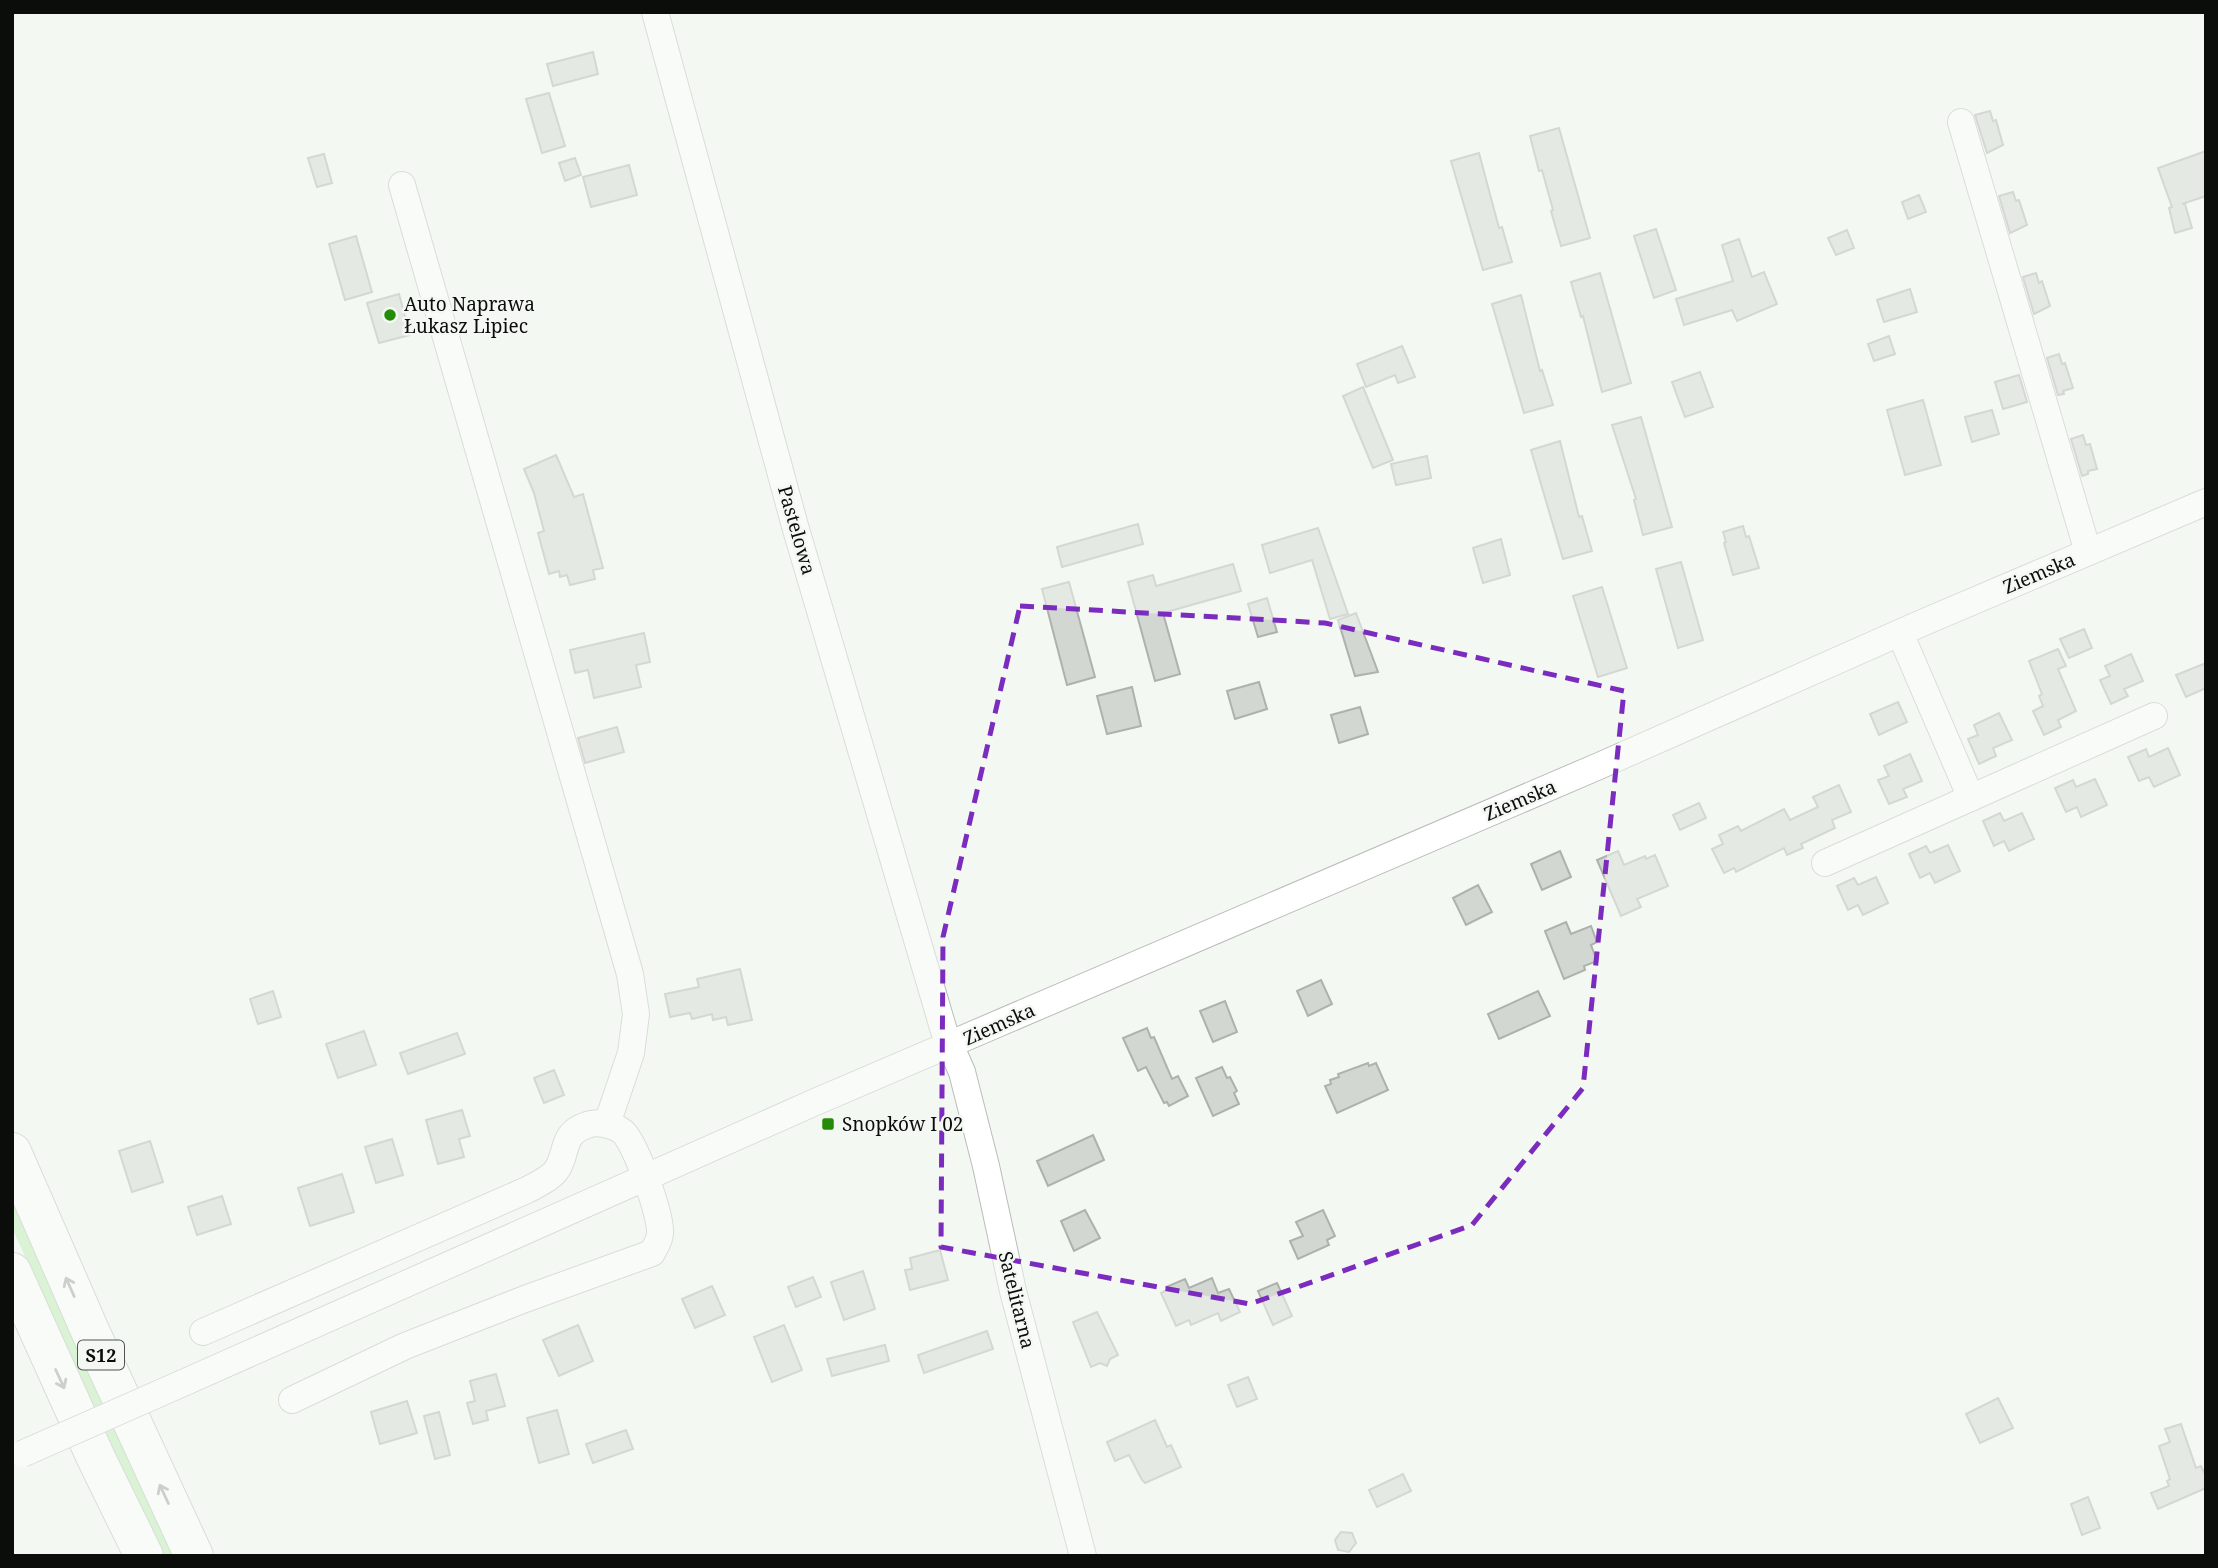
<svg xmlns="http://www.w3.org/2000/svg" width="2218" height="1568" viewBox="0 0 2218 1568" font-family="'Noto Serif',serif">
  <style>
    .green { fill: #b9eeb0 }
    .building { fill: #d3d7d2; stroke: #adb2ad; stroke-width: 2 }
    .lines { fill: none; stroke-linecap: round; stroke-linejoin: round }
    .minor-casing { stroke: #b9bdb8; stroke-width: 28 }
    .highway-casing { stroke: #b9bdb8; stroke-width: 40 }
    .minor { stroke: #fff; stroke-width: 26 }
    .highway { stroke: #fff; stroke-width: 38 }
    .minor-bridge-casing { stroke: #b9bdb8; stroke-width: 28; stroke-linecap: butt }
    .minor-bridge { stroke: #fff; stroke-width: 26 }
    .oneway { stroke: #9d9e9d }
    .marked { fill: none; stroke: #7b2cbf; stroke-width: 5; stroke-dasharray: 14 9; stroke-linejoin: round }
    .poi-dot { fill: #248c09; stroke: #f4f8f3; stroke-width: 2.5 }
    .labels { text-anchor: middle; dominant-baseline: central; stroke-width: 5; stroke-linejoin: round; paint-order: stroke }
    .shield { fill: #f4f8f3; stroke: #515451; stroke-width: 2 }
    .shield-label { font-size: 18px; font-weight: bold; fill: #0b0d0b }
    .poi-label { font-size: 19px; fill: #0b0d0b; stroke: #f4f8f3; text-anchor: start }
    .street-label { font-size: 19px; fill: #0b0d0b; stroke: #f4f8f3 }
  </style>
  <rect width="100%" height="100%" fill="#f4f8f3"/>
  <!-- green -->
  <polygon class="green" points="12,1188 180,1556 163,1556 12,1228"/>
  <!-- building -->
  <g class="building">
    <polygon points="593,52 598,74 553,86 547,64"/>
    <polygon points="549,93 565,146 542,153 526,99"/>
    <polygon points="1990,111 1993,121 1996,120 2003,145 1987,153 1975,115"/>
    <polygon points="1559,128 1590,238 1561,246 1551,211 1553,210 1542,170 1539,171 1530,136"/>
    <polygon points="2206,151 2206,196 2182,204 2185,204 2192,228 2175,233 2169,208 2172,207 2158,168"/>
    <polygon points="1479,153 1499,228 1502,227 1512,262 1483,270 1451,161"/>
    <polygon points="324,154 332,183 317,187 308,158"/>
    <polygon points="575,158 581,175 565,181 559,163"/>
    <polygon points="629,165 637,195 591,207 583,177"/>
    <polygon points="2013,192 2016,201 2019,200 2027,225 2010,233 1999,196"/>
    <polygon points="1919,195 1926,212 1908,219 1902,202"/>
    <polygon points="1656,229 1676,290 1654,298 1634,236"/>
    <polygon points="1847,230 1854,248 1836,255 1828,238"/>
    <polygon points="356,236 372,292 345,300 329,244"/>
    <polygon points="1739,239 1752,277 1764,272 1777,304 1737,321 1732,310 1684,325 1676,299 1733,281 1722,245"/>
    <polygon points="1600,273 1631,383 1602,392 1583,316 1581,317 1571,282"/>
    <polygon points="2036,273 2039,283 2042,281 2050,306 2034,314 2023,277"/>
    <polygon points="1910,289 1917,312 1884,322 1877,300"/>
    <polygon points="399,294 410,335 379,343 367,303"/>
    <polygon points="1521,295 1540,371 1542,370 1553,405 1524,413 1492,304"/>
    <polygon points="1889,336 1895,354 1874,361 1868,344"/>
    <polygon points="1402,346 1415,377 1398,383 1395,375 1366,387 1357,364"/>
    <polygon points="2059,354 2062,364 2065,363 2073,388 2063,391 2064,394 2058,395 2047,358"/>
    <polygon points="1700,372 1713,407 1685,417 1672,382"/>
    <polygon points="2019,375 2027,402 2003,409 1995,382"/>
    <polygon points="1363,387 1393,460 1373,468 1343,396"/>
    <polygon points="1923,400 1941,465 1905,475 1887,410"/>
    <polygon points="1992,410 1999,434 1972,442 1965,417"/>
    <polygon points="1641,417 1672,527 1643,535 1634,500 1636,499 1612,425"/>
    <polygon points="2083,435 2086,445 2090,444 2097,469 2088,471 2088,474 2082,476 2071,439"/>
    <polygon points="1560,441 1579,517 1582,516 1592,551 1563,559 1531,450"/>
    <polygon points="556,455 574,497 583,494 603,568 593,570 595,579 570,585 567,575 560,577 559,571 549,574 538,533 544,531 534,493 524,469"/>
    <polygon points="1427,456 1431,478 1396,485 1391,464"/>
    <polygon points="1138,524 1143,544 1062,567 1057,547"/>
    <polygon points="1743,526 1746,537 1749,536 1759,568 1733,575 1724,543 1726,542 1723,532"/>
    <polygon points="1318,528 1348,614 1330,619 1312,560 1270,573 1262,545"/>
    <polygon points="1501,539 1510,575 1483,583 1473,548"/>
    <polygon points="1681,562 1703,640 1678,648 1656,569"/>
    <polygon points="1233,564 1241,591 1163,613 1180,674 1155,681 1128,582 1153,575 1156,586"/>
    <polygon points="1069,582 1095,677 1067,685 1042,589"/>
    <polygon points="1602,587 1627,668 1598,677 1573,596"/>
    <polygon points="1267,598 1277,632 1258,637 1248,604"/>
    <polygon points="1356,613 1378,672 1355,676 1338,620"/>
    <polygon points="2084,629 2092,648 2069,658 2060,639"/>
    <polygon points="644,633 650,662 636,665 641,687 594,698 588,670 575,673 570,650"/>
    <polygon points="2058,649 2066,666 2058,669 2076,711 2058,720 2061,727 2044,735 2033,711 2043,706 2039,696 2042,694 2029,661"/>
    <polygon points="2131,654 2143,681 2124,689 2128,696 2111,704 2100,680 2110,676 2105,666"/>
    <polygon points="2206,663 2206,688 2186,697 2176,675"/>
    <polygon points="1259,682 1267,709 1235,719 1227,691"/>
    <polygon points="1132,687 1141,726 1107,734 1097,696"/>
    <polygon points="1898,702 1907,722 1879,735 1870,714"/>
    <polygon points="1360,707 1368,734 1339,743 1331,715"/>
    <polygon points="1999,713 2012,740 1993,748 1996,756 1979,764 1968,739 1978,735 1974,725"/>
    <polygon points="617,727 624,752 585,763 578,738"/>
    <polygon points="2168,748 2180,775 2154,787 2149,777 2139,781 2128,757 2146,749 2149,757"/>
    <polygon points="1910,754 1922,781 1903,789 1907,797 1889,804 1878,780 1889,776 1884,766"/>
    <polygon points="2095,779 2107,805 2081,817 2077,807 2066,812 2055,788 2073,780 2076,787"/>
    <polygon points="1839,785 1851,812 1832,820 1835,828 1801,844 1803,848 1787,855 1784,848 1736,872 1734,868 1724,873 1712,849 1723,844 1719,835 1738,826 1741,831 1784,809 1790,820 1818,807 1813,797"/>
    <polygon points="1699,803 1706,818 1680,830 1673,815"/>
    <polygon points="2000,813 2004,821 2022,813 2034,839 2009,851 2004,841 1994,846 1983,821"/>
    <polygon points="1948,845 1960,871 1935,883 1930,873 1920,878 1909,854 1926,846 1930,853"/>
    <polygon points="1560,851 1571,877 1542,890 1531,864"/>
    <polygon points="1618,851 1624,865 1645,856 1646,859 1655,855 1668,886 1637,899 1641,907 1621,916 1597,860"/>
    <polygon points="1876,877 1888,903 1863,915 1858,905 1848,910 1837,886 1854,878 1858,885"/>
    <polygon points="1478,885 1492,912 1466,925 1453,898"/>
    <polygon points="1566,922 1571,934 1591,926 1597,942 1591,945 1597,961 1584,966 1585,970 1564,979 1545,931"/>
    <polygon points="740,969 752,1020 728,1025 726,1017 713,1020 712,1014 692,1019 690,1013 670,1017 665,994 699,987 697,979"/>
    <polygon points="1321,980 1332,1004 1308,1016 1297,991"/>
    <polygon points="273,991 281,1017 258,1024 250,999"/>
    <polygon points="1538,991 1550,1016 1499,1039 1488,1014"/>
    <polygon points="1225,1001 1237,1032 1213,1042 1200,1011"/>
    <polygon points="1147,1028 1151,1038 1154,1037 1172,1079 1178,1076 1188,1096 1169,1106 1167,1102 1164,1103 1146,1067 1138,1071 1123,1038"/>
    <polygon points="364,1031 376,1065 338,1078 326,1044"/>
    <polygon points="457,1033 465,1054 408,1074 400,1053"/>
    <polygon points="1368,1063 1369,1066 1376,1063 1388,1090 1337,1113 1325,1086 1331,1084 1330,1080 1339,1077 1338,1074"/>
    <polygon points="1222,1067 1227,1078 1230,1077 1237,1091 1234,1093 1239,1104 1213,1116 1196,1078"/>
    <polygon points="554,1070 564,1095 544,1103 534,1078"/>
    <polygon points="462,1110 470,1136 459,1139 464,1157 438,1164 426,1120"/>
    <polygon points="1093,1135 1104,1160 1048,1186 1037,1161"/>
    <polygon points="392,1139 403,1175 376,1183 365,1147"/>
    <polygon points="150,1141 163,1182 132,1192 119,1151"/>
    <polygon points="342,1174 354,1212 310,1226 298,1188"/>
    <polygon points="222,1196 231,1224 197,1235 188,1207"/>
    <polygon points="1085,1210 1100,1238 1074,1251 1061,1221"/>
    <polygon points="1323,1210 1335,1236 1327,1240 1329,1245 1298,1259 1290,1241 1303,1236 1296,1222"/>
    <polygon points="940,1250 948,1280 910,1290 905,1270 912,1269 910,1258"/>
    <polygon points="863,1271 875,1309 844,1320 831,1282"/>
    <polygon points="813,1277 821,1297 796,1307 788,1287"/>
    <polygon points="1212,1278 1218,1293 1229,1289 1240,1312 1221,1321 1218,1313 1191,1325 1189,1320 1176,1326 1161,1293 1167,1290 1166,1287 1185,1279 1189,1288"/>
    <polygon points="1277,1283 1292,1316 1273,1325 1258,1291"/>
    <polygon points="712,1286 725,1315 695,1328 682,1299"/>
    <polygon points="1097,1312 1118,1355 1110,1359 1107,1366 1100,1363 1091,1367 1073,1322"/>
    <polygon points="578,1325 593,1361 559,1376 543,1340"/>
    <polygon points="784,1325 802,1370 772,1382 754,1337"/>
    <polygon points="987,1331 993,1349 924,1373 918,1355"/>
    <polygon points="885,1345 889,1361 832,1376 827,1359"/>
    <polygon points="496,1374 505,1406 486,1411 488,1420 473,1424 467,1403 475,1401 470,1381"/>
    <polygon points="1248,1377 1257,1399 1237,1407 1228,1385"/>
    <polygon points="1998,1398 2013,1428 1980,1443 1966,1414"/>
    <polygon points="407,1401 417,1433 380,1444 371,1412"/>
    <polygon points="557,1410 569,1454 539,1463 527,1418"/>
    <polygon points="439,1412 450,1455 435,1459 424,1416"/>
    <polygon points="1155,1420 1167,1447 1171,1445 1181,1467 1145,1483 1142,1480 1129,1455 1115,1461 1107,1442"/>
    <polygon points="2181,1424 2196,1468 2201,1466 2206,1477 2206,1488 2158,1509 2151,1493 2169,1486 2167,1481 2170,1479 2159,1446 2170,1442 2165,1429"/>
    <polygon points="626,1430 633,1449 593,1463 586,1444"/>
    <polygon points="1403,1474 1411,1491 1377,1507 1369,1490"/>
    <polygon points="2088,1497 2100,1528 2082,1535 2071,1504"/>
    <polygon points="1341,1532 1352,1533 1356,1543 1349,1552 1338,1550 1335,1540"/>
  </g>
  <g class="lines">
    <!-- minor casing -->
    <g class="minor-casing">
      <g id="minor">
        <polyline points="655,12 795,526 944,1031 962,1072 986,1166 1013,1291 1083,1556"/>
        <polyline points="1961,122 2088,552"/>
        <polyline points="402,185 630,974 636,1014 631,1053 607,1124"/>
        <polyline points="1900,633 1971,798"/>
        <polyline points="1825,863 2154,716"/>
        <path d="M203,1332L527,1190C536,1185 548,1180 555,1172C569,1155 559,1134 587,1125C597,1121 614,1125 623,1132C636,1144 661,1215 660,1233C660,1240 655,1247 652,1253L525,1299L405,1346L292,1400"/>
        <polyline points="183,1383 813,1103 1599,766 1922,623 2206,502"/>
      </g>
    </g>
    <!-- highway casing -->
    <g class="highway-casing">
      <g id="highway">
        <polyline points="12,1152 91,1333 194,1556"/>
        <polyline points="12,1272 96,1458 144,1556"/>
      </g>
    </g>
    <!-- minor -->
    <use href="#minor" class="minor"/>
    <!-- highway -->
    <use href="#highway" class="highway"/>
    <!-- minor-bridge casing -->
    <g class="minor-bridge-casing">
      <polyline id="minor-bridge" points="22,1454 183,1383"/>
    </g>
    <!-- minor-bridge -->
    <use href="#minor-bridge" class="minor-bridge"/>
  </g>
  <!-- one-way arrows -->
  <defs><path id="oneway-shaft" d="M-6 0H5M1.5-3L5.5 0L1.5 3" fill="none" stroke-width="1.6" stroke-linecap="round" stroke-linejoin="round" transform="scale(1.75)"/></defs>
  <g class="oneway">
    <use href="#oneway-shaft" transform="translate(70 1287) rotate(-114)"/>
    <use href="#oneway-shaft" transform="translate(60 1379) rotate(65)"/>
    <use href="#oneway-shaft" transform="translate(164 1494) rotate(-115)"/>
  </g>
  <!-- marked area -->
  <path d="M0 0H2218V1568H0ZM1020,606L1325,623L1624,691L1583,1088L1472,1225L1250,1304L941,1247L943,937Z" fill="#f4f8f3" fill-opacity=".55" fill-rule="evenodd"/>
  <path class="marked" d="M1020,606L1325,623L1624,691L1583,1088L1472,1225L1250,1304L941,1247L943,937Z"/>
  <!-- markers -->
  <g class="poi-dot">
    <circle cx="390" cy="315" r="7"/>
    <rect x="821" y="1117" width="14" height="14" rx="3.5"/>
  </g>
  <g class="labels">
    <!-- shield labels -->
    <rect class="shield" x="78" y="1340.5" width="46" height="29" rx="5"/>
    <g class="shield-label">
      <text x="101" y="1355">S12</text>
    </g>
    <!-- poi labels -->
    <g class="poi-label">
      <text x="404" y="304">Auto Naprawa<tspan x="404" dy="22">Łukasz Lipiec</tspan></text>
      <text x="842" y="1124">Snopków I 02</text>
    </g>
    <!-- street labels -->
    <g class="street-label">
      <text transform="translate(797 530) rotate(74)">Pastelowa</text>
      <text transform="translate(2039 573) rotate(-23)">Ziemska</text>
      <text transform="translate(1520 800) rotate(-23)">Ziemska</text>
      <text transform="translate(999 1024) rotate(-24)">Ziemska</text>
      <text transform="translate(1017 1300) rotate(76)">Satelitarna</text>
    </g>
  </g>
  <!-- border -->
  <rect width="2218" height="1568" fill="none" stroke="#0b0d0b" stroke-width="28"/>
</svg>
